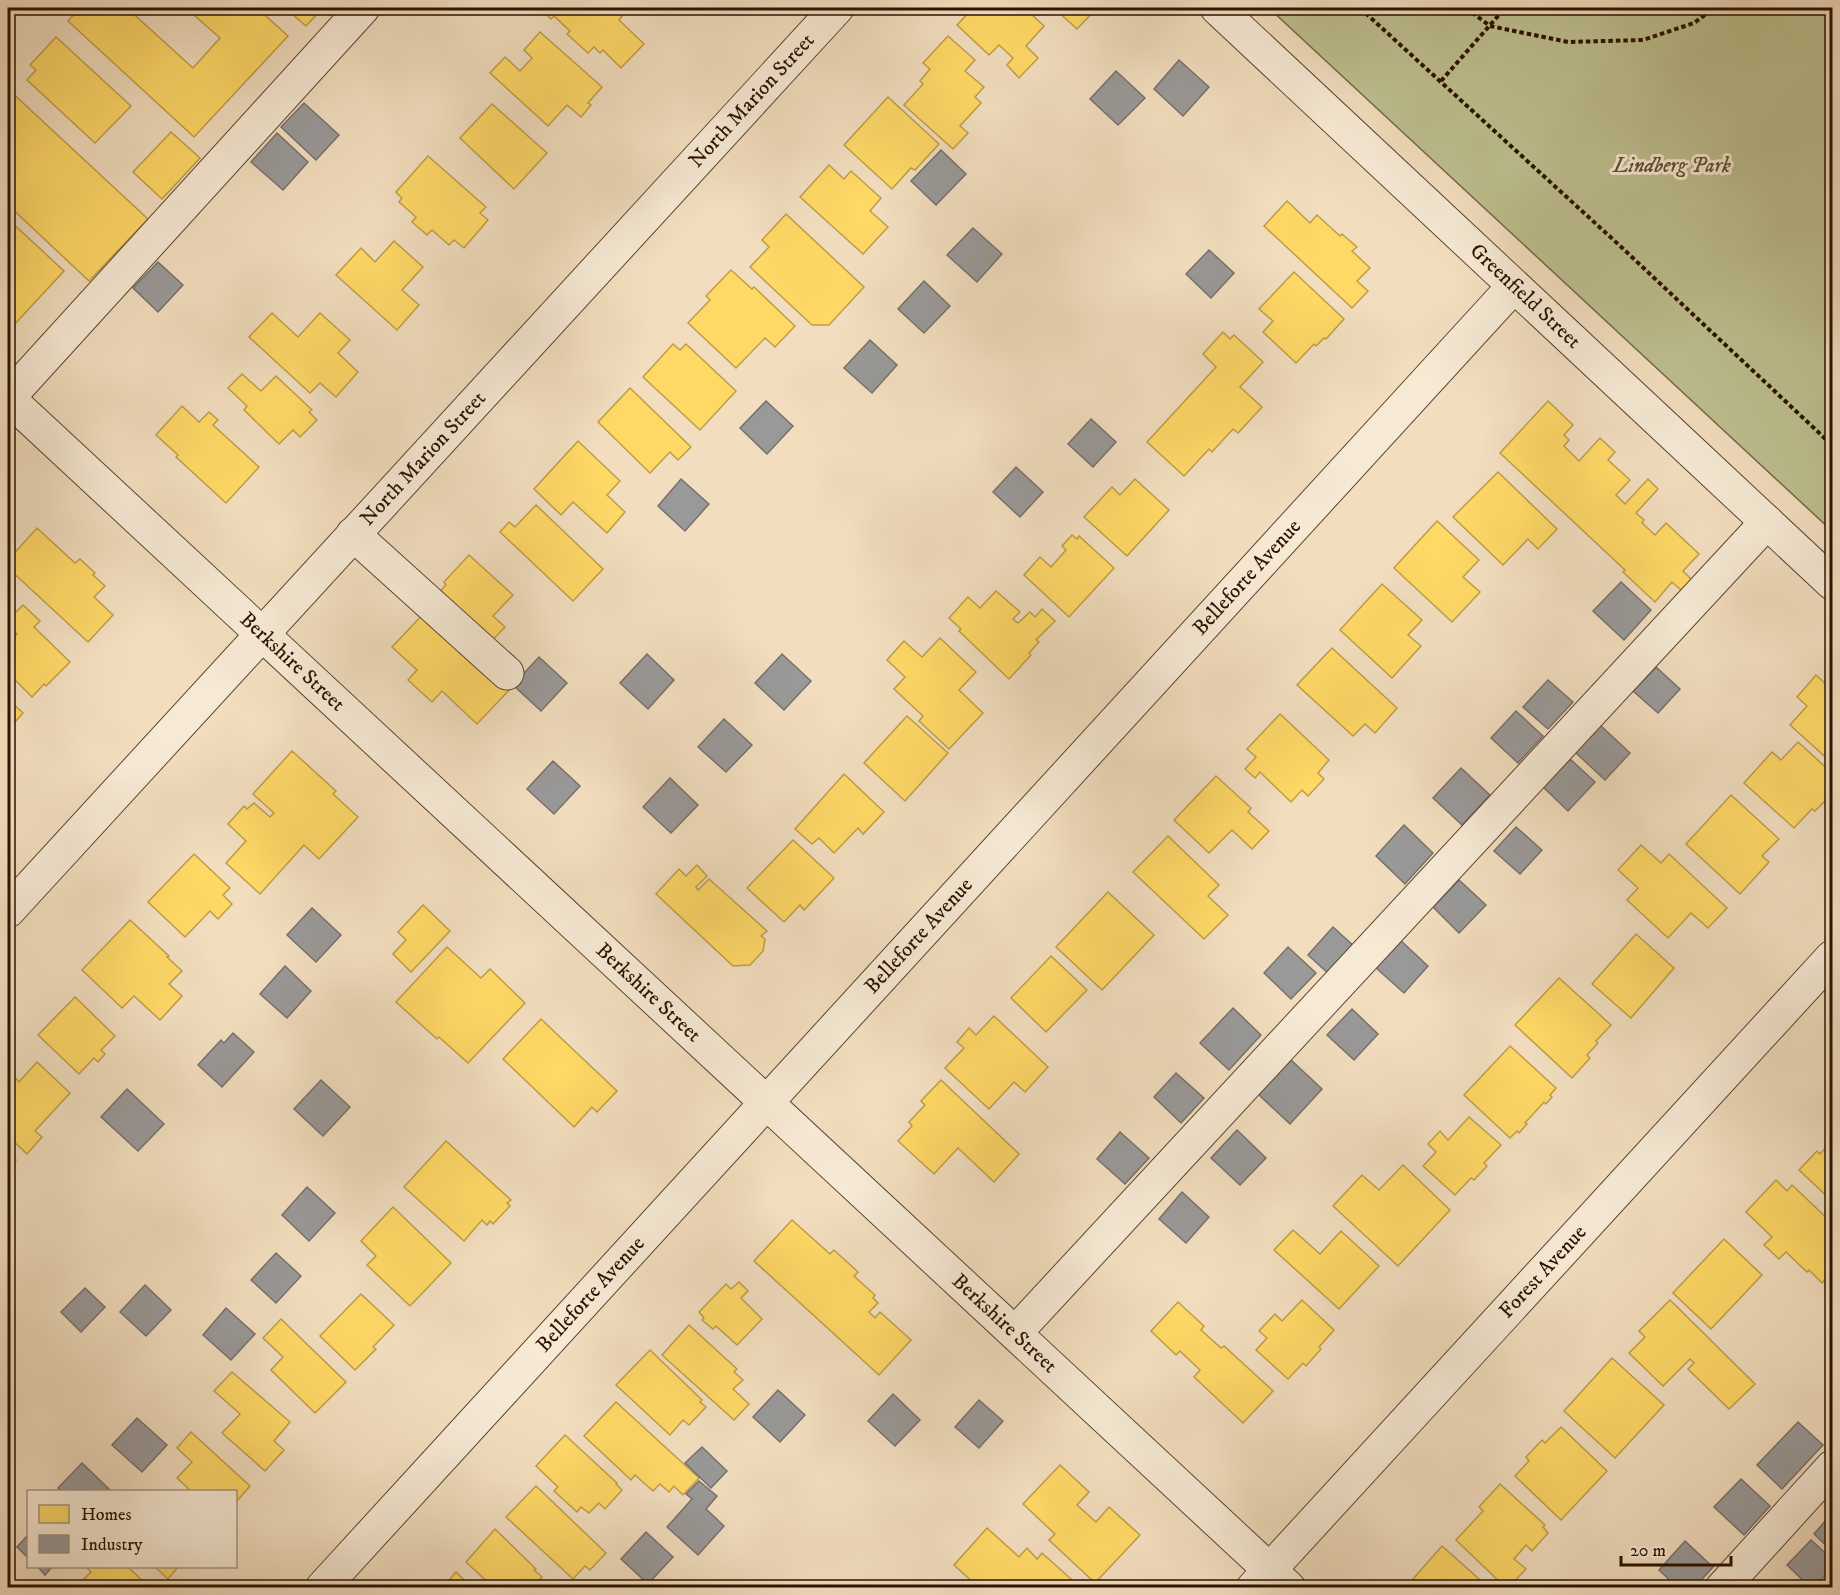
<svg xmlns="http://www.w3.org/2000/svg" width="1840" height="1595" viewBox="0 0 1840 1595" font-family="'IM FELL DW Pica',serif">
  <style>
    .green { fill: #bec090; stroke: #746948; stroke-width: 1.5 }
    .homes { fill: #ffd966; stroke: #bf9d47; stroke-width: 1.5 }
    .industry { fill: #999; stroke: #78706b; stroke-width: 1.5 }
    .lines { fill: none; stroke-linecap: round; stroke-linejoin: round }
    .minor-casing { stroke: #5d4530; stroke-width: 35 }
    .path { stroke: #2b1200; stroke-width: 4; stroke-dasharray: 4.5 3; stroke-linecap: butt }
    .minor { stroke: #f7ead5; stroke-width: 33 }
    .labels { text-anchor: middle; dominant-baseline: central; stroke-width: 6; stroke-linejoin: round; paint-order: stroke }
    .street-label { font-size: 21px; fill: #2b1200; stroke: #f7ead5 }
    .park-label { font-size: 21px; font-style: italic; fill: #5e4f32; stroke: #f7ead5 }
  </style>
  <rect width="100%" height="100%" fill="#f2debf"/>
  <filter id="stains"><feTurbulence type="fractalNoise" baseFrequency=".00333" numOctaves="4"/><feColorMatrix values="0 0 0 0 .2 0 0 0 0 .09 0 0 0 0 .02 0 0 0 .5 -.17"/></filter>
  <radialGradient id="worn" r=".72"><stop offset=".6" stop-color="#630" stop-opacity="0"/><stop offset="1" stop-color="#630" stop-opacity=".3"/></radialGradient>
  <!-- green -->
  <polygon class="green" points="1269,8 1832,8 1832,531"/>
  <!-- homes -->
  <g class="homes">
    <polygon points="80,8 127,8 193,68 220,38 186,8 257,8 288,36 194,137 68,21"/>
    <polygon points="285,8 323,8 306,26"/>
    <polygon points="539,8 613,8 622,16 619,20 644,44 621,68 603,50 600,53 594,47 588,53 567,34 570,31 554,16 551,19"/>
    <polygon points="973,8 1030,8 1032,9 1029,12 1044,26 1026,46 1038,58 1019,78 1007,65 1013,58 999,45 989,55 957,25"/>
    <polygon points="1054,8 1097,8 1077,29"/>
    <polygon points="540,32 602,87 588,103 591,105 581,117 567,105 548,126 490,73 505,57 520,71 532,58 524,50"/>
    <polygon points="948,36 975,60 965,71 984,87 975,97 981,103 960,126 968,133 953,149 904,105 923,84 920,81 930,69 923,63"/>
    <polygon points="56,37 131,106 95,143 27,80 36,70 30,65"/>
    <polygon points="8,89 148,219 89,281 8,205"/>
    <polygon points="888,97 939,144 915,170 911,168 892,189 844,145"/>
    <polygon points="492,104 547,153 514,189 460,138"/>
    <polygon points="171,132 200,158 162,199 133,172"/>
    <polygon points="428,156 486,207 480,213 488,220 464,248 454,240 449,245 432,230 427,235 412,222 416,217 399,202 402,198 396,192"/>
    <polygon points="829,165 844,179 851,171 881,198 870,211 888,227 863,254 800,197"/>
    <polygon points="1287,201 1310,223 1317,215 1340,236 1342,234 1357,247 1352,251 1370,268 1357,281 1368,291 1352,308 1264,226"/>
    <polygon points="786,214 864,287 829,325 812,325 750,267 769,247 762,240"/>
    <polygon points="8,219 64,271 13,326 8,321"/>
    <polygon points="394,241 423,267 402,290 419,305 397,330 336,275 361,248 375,262"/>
    <polygon points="731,270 752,289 754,287 795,326 775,347 765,338 736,368 688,323 710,300 706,296"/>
    <polygon points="1294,272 1344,319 1326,339 1324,338 1316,346 1314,344 1296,363 1263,332 1273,321 1259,309"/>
    <polygon points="272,313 298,337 320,313 350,340 338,353 358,372 336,397 320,383 310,393 249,337"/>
    <polygon points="1223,332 1230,339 1234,335 1263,362 1240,387 1262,407 1238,433 1233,429 1212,452 1209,449 1184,476 1147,442 1216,367 1203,354"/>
    <polygon points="673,344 680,350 686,344 736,391 700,430 643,377"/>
    <polygon points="242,374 261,391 276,376 312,410 309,412 317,420 300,437 293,430 279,444 244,410 247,406 228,388"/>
    <polygon points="630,388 691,447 678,460 670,452 650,473 598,422"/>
    <polygon points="1548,401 1573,425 1564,435 1569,440 1564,446 1579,461 1600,438 1615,452 1608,460 1630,480 1616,495 1625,504 1648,479 1658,489 1636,513 1644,520 1642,523 1655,535 1666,523 1699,554 1683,571 1692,580 1682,591 1672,582 1655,602 1623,572 1625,570 1500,453"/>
    <polygon points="182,406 199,422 209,412 218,420 213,425 259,467 226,503 176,457 178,455 156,435"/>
    <polygon points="578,441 620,481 607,495 625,512 607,533 573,502 561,515 534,489"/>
    <polygon points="1498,472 1557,529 1538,549 1528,539 1503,565 1453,517"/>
    <polygon points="1135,479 1169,510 1127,556 1084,517 1112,487 1120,495"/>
    <polygon points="536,505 603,569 573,601 500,532 509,522 515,527"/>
    <polygon points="1437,521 1479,560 1463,577 1480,592 1452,622 1394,568"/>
    <polygon points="37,528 75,563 80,559 95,573 93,575 105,586 94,597 113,615 88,642 8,568 8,560"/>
    <polygon points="1072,535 1077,539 1079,536 1114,568 1069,617 1024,575 1040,557 1051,567 1066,550 1062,546"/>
    <polygon points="469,555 513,595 493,616 505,627 486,647 434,598 446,585 444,582"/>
    <polygon points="1382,584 1422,620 1408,635 1421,646 1392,678 1340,630"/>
    <polygon points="996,591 1020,612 1013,619 1018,623 1030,612 1035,617 1042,609 1055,621 1036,640 1039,642 1029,653 1031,655 1009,679 959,631 961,629 949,618 968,597 980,608"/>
    <polygon points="23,605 40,621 34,627 70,662 46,686 44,684 32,697 8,673 8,644 17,634 8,625 8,620"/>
    <polygon points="428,609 511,688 477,724 442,691 432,702 408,680 417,670 392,647"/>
    <polygon points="940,638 976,672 959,690 983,713 949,749 919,721 923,716 894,689 905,677 887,660 904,641 922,657"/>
    <polygon points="1332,648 1397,708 1375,733 1365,724 1353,736 1297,685"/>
    <polygon points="1816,675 1829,687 1832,683 1832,763 1790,725 1807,706 1797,697"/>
    <polygon points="8,699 23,713 8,730"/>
    <polygon points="1280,714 1329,760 1318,773 1324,779 1308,796 1302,790 1291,802 1260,772 1255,778 1245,769 1256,757 1247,749"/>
    <polygon points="907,716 948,753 905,801 864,763"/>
    <polygon points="1798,742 1832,773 1832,794 1815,811 1812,809 1794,828 1744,783 1772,752 1781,760"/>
    <polygon points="292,751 336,791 333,794 358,817 319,859 304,845 260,894 226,863 246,841 228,824 244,806 247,809 254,803 270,817 274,813 253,794"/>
    <polygon points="844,774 884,812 863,834 858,828 834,853 819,838 812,844 795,829"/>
    <polygon points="1216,776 1251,808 1248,812 1269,831 1252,849 1232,830 1209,853 1174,820"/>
    <polygon points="1731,795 1779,839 1762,856 1769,862 1740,894 1686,844"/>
    <polygon points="1168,836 1219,885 1208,896 1228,915 1204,939 1133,872"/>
    <polygon points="793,840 834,878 804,910 800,905 784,922 747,888"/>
    <polygon points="1641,845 1661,863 1669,854 1727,908 1708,928 1691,913 1668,938 1627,900 1638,888 1618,870"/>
    <polygon points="194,854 230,888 223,895 232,904 218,919 210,911 185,937 148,902"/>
    <polygon points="697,865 707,876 696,887 698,890 709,879 767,931 761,936 765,939 763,951 750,965 733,966 656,894 679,869 686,876"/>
    <polygon points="1108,892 1154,935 1102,990 1056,947"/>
    <polygon points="423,905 450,931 411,972 393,954 406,940 398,932"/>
    <polygon points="130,920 169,956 167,957 182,971 169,984 182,996 160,1020 134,996 122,1008 82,970"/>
    <polygon points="1636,934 1674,968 1631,1018 1592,984"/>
    <polygon points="447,947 481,978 490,969 525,1003 468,1063 439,1037 437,1039 396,1002"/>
    <polygon points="1051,956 1087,990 1046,1032 1011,998"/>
    <polygon points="1559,978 1611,1025 1596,1041 1598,1043 1587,1055 1590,1058 1572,1078 1515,1025"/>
    <polygon points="75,997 115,1036 101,1050 105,1054 98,1062 94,1058 79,1074 38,1035"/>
    <polygon points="994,1016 1048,1067 1025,1092 1014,1082 989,1109 945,1068 964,1048 957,1042 969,1028 976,1035"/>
    <polygon points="541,1019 617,1091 597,1112 592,1107 574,1127 503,1059"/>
    <polygon points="1510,1046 1556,1088 1550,1095 1552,1097 1546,1104 1544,1102 1525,1123 1527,1124 1519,1133 1517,1131 1510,1138 1464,1095"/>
    <polygon points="37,1062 70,1093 35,1131 42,1137 27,1154 8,1136 8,1070 19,1082"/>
    <polygon points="941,1080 1019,1154 994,1182 958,1148 934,1174 898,1141 912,1126 909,1122 925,1105 921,1101"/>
    <polygon points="1469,1117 1501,1145 1484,1163 1487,1166 1474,1180 1471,1178 1455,1195 1423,1166 1436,1152 1428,1144 1440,1131 1448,1140"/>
    <polygon points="446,1141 511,1200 507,1203 510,1206 493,1224 490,1221 487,1225 482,1220 464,1241 404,1187"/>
    <polygon points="1832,1141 1832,1201 1799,1170 1817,1151 1820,1154"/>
    <polygon points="8,1152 16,1160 8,1169"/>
    <polygon points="1403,1165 1450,1210 1398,1266 1333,1206 1362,1175 1379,1190"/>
    <polygon points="1776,1180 1787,1191 1792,1185 1832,1223 1832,1272 1822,1283 1809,1270 1807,1272 1786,1252 1779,1259 1764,1245 1772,1237 1746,1212"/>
    <polygon points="393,1207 451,1263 410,1306 367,1265 376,1256 361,1241"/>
    <polygon points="792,1220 830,1254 834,1250 858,1272 854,1276 875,1295 873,1298 878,1303 869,1312 875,1318 880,1312 911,1340 879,1375 754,1261"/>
    <polygon points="1293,1230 1320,1254 1341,1231 1379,1266 1339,1309 1274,1250"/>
    <polygon points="1724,1239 1762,1275 1711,1329 1673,1293"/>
    <polygon points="739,1282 748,1291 741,1298 762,1319 737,1345 716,1326 713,1329 702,1320 704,1318 699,1312 726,1284 731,1289"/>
    <polygon points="361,1294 394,1325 373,1347 376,1349 355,1370 320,1336"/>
    <polygon points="1302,1300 1334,1330 1319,1347 1321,1349 1306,1366 1303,1363 1288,1379 1256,1350 1267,1338 1259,1331 1275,1314 1282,1321"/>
    <polygon points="1670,1300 1755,1384 1729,1409 1688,1369 1694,1363 1690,1359 1663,1386 1629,1353 1645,1337 1639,1331"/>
    <polygon points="1178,1302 1204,1326 1201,1330 1221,1348 1224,1346 1273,1391 1243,1423 1194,1377 1200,1370 1180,1351 1176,1355 1151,1331"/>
    <polygon points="281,1319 346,1382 315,1413 271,1370 283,1357 263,1338"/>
    <polygon points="689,1325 737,1369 734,1372 743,1380 733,1389 749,1404 734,1420 662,1355"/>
    <polygon points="650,1350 702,1400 700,1402 706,1407 689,1425 683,1420 670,1435 616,1385"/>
    <polygon points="1612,1358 1664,1405 1615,1458 1564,1411"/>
    <polygon points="232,1372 290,1422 274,1441 284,1450 265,1471 222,1433 240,1414 214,1391"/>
    <polygon points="616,1402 699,1478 683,1495 674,1486 669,1492 660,1484 653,1491 635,1475 631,1480 584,1436"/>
    <polygon points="1561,1427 1607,1471 1561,1520 1515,1476 1529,1461 1526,1457 1542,1440 1545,1443"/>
    <polygon points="191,1432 250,1486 236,1502 236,1492 192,1492 177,1478 192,1462 177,1448"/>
    <polygon points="565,1435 617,1483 616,1484 622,1490 605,1509 599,1503 589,1513 581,1507 577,1512 554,1491 558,1487 536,1466"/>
    <polygon points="1060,1465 1089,1492 1077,1505 1096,1522 1109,1507 1140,1535 1095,1583 1049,1540 1055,1534 1023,1504"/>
    <polygon points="1500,1484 1545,1525 1543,1527 1548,1533 1532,1551 1526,1545 1514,1559 1526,1569 1508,1588 1506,1588 1456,1540 1483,1511 1479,1507"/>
    <polygon points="536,1486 606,1553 590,1570 585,1566 573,1579 506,1517"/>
    <polygon points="987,1528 1019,1557 1027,1548 1037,1559 1042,1553 1081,1588 979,1588 954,1565"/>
    <polygon points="495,1529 536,1569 534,1570 542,1577 532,1588 494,1588 466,1562"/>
    <polygon points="1442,1546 1488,1587 1487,1588 1405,1588"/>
    <polygon points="85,1566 127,1566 150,1588 88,1588 81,1582 91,1572"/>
    <polygon points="154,1566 179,1566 168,1579"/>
    <polygon points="456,1572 472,1588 442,1588"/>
  </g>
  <!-- industry -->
  <g class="industry">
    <polygon points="1179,60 1209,87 1183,116 1154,89"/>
    <polygon points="1116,71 1145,98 1118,125 1090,99"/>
    <polygon points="304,103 339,135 316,160 281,127"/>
    <polygon points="277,133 308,162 283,190 251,162"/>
    <polygon points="941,150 966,174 936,205 911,181"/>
    <polygon points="973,228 1002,254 977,282 947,255"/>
    <polygon points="1209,250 1234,273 1211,298 1186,274"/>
    <polygon points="158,262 183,285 158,312 133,288"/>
    <polygon points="924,281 950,306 924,333 898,309"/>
    <polygon points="870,340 897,365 872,393 844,368"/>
    <polygon points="766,401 793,426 767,454 740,428"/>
    <polygon points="1091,419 1116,442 1093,467 1068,444"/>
    <polygon points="1016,467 1043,492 1020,517 993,492"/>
    <polygon points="681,479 709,504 685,531 658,506"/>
    <polygon points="1621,582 1651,610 1624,640 1593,611"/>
    <polygon points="647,654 674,680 648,709 620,683"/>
    <polygon points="782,654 811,681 784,710 755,683"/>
    <polygon points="539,657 567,683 541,711 513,685"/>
    <polygon points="1656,667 1680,689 1658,713 1633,691"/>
    <polygon points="1548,680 1573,702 1548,729 1523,707"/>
    <polygon points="1516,711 1543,736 1518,763 1491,738"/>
    <polygon points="724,719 752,745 726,772 698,747"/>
    <polygon points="1600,725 1630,753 1605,780 1574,751"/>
    <polygon points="1570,759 1595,782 1568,811 1543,787"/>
    <polygon points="553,761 580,786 554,814 527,789"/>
    <polygon points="1461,768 1490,795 1462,825 1433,798"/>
    <polygon points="670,778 698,805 671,833 643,807"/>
    <polygon points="1404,825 1433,853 1405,884 1376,856"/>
    <polygon points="1516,827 1542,850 1520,874 1494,851"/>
    <polygon points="1459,880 1486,905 1459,933 1433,907"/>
    <polygon points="312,908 341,935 316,962 287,935"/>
    <polygon points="1333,927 1355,947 1330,975 1308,955"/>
    <polygon points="1399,939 1428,966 1404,993 1375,967"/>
    <polygon points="1288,947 1316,973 1291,999 1264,973"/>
    <polygon points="285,966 311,991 287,1018 260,994"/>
    <polygon points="1233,1008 1261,1035 1229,1070 1200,1043"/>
    <polygon points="1352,1009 1378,1034 1354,1060 1327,1035"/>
    <polygon points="233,1033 254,1052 222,1087 198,1065 221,1040 224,1043"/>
    <polygon points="1290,1059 1322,1089 1290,1124 1258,1094"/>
    <polygon points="1176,1073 1204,1098 1181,1123 1154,1097"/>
    <polygon points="321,1080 350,1107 323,1136 294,1109"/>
    <polygon points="127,1089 164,1124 138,1151 101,1117"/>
    <polygon points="1237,1130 1266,1158 1240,1185 1211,1158"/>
    <polygon points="1120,1132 1149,1158 1125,1184 1097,1159"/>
    <polygon points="307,1187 335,1213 309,1241 282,1215"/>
    <polygon points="1182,1192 1209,1217 1186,1243 1159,1219"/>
    <polygon points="276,1253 301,1276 276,1303 251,1280"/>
    <polygon points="145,1285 171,1310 146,1336 120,1312"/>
    <polygon points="85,1288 105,1307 81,1332 61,1312"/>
    <polygon points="226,1308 255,1334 231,1360 203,1335"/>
    <polygon points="778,1390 805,1415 780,1442 753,1417"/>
    <polygon points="893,1394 920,1420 895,1446 868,1421"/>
    <polygon points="979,1400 1003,1421 979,1448 955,1427"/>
    <polygon points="137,1418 167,1445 142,1472 112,1445"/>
    <polygon points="1798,1422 1823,1445 1782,1489 1757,1465"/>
    <polygon points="702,1447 727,1471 711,1488 685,1463"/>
    <polygon points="82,1463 109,1489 106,1492 62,1492 58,1488"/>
    <polygon points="1741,1479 1770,1506 1744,1535 1714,1507"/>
    <polygon points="699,1481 717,1496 706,1509 724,1526 698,1555 667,1527 692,1499 686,1494"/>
    <polygon points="1832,1513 1832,1551 1814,1534"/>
    <polygon points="646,1532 673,1557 648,1584 621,1559"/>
    <polygon points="28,1535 28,1558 17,1547"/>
    <polygon points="1811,1540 1832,1559 1832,1568 1814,1588 1811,1588 1787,1565"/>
    <polygon points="1685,1541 1713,1567 1694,1588 1678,1588 1659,1570"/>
    <polygon points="37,1566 53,1566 45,1575"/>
  </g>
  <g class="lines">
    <!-- minor casing -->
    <g class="minor-casing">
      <g id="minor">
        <path id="s1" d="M1217,8L1832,583"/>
        <path id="s2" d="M8,398L1289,1588"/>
        <polyline points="8,398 363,8"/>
        <polyline points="353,534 507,673"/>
        <path id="s3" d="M8,911L837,8"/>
        <polyline points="1015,1333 1767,522"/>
        <path id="s4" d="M322,1588L1514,286"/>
        <path id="s5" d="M1253,1588L1832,957"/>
        <polyline points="1722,1588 1832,1467"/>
      </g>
    </g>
    <!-- path -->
    <g class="path">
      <polyline points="1360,8 1618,244 1832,445"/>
      <polyline points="1466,8 1490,26 1568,42 1643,40 1694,23 1714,8"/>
      <polyline points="1441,81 1505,8"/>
    </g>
    <!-- minor -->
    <use href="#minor" class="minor"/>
  </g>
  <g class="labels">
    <!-- street labels -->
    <g class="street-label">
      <text stroke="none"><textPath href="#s3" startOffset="1100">North Marion Street</textPath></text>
      <text stroke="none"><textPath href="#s1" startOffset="422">Greenfield Street</textPath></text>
      <text stroke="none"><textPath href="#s3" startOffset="614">North Marion Street</textPath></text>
      <text stroke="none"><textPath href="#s4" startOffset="1370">Belleforte Avenue</textPath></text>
      <text stroke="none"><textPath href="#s2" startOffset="388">Berkshire Street</textPath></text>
      <text stroke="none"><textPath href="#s4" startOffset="884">Belleforte Avenue</textPath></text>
      <text stroke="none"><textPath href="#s2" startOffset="874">Berkshire Street</textPath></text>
      <text stroke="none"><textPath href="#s5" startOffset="429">Forest Avenue</textPath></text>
      <text stroke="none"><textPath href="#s4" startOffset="398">Belleforte Avenue</textPath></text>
      <text stroke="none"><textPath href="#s2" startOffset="1360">Berkshire Street</textPath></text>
    </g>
    <!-- park labels -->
    <g class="park-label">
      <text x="1672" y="166">Lindberg Park</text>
    </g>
  </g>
  <!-- margin -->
  <rect width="1840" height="1595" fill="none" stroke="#f2debf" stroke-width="30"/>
  <rect x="9" y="9" width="1822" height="1577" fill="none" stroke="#2b1200" stroke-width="3"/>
  <rect x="15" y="15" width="1810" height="1565" fill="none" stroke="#2b1200" stroke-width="1.5"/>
  <!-- legend -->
  <rect x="27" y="1490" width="210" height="78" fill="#f7ead5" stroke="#a59480" stroke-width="1.5"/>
  <rect x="39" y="1505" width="30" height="18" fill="#ffd966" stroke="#a59480" stroke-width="1.5"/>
  <text x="81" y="1520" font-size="18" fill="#2b1200">Homes</text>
  <rect x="39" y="1535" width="30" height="18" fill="#999999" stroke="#a59480" stroke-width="1.5"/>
  <text x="81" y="1550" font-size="18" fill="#2b1200">Industry</text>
  <!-- scale -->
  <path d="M1621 1556v9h110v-9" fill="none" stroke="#2b1200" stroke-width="3"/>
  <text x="1630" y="1556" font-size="18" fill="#2b1200" stroke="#f7ead5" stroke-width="4.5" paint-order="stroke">20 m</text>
  <rect width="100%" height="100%" filter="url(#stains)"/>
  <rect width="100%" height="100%" fill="url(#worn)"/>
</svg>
